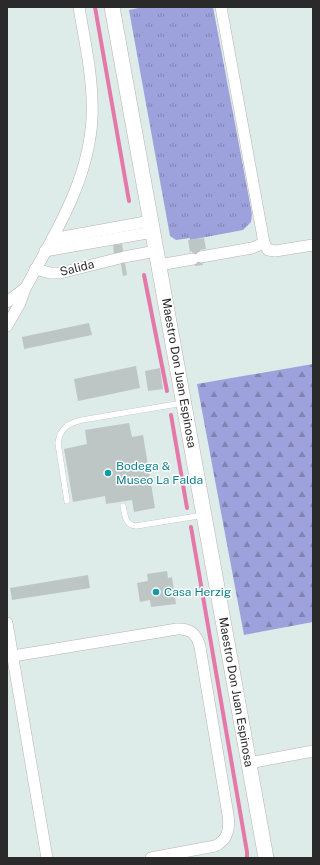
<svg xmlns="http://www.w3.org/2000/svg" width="320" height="865" viewBox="0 0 320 865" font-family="'Public Sans',sans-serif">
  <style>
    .forest { fill: url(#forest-firs) }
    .park { fill: url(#park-tufts) }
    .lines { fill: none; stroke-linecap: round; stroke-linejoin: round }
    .stream { stroke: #e479a9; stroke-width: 4 }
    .building { fill: #bdc6c5 }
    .lane-casing { stroke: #bcb2b1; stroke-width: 6 }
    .street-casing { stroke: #bcb2b1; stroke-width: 12 }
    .secondary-casing { stroke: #bcb2b1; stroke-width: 16 }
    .lane { stroke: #fff; stroke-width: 5.5 }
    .street { stroke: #fff; stroke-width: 11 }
    .secondary { stroke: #fff; stroke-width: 15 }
    .culture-dot { fill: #0f9aa8; stroke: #fff; stroke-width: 1.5 }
    .labels { text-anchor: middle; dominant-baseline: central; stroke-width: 3; stroke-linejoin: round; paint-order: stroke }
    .street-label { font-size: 12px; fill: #2a2a2a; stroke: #fff }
    .culture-label { font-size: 12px; fill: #0d838f; stroke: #fff; text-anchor: start }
  </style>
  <defs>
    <pattern id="forest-firs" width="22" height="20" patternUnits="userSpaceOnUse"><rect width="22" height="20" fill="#9ea2dc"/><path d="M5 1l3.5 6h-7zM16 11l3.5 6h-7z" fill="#8184b3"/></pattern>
    <pattern id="park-tufts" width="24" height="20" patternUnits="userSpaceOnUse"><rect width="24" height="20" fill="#9ea2dc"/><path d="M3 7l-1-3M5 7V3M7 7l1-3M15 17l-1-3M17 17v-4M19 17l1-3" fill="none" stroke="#8184b3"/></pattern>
  </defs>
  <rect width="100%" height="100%" fill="#ddebe9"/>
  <!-- forest -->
  <polygon class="forest" points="313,364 313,622 244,635 197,384"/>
  <!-- park -->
  <polygon class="park" points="143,7 213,7 252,214 251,222 243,230 190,240 190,238 176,240 170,236 129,10"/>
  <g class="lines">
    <!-- stream -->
    <g class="stream">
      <polyline points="95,7 129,201"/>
      <polyline points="144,275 167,391"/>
      <polyline points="171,415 187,508"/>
      <polyline points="191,527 247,852 247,858"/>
    </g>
  </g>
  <!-- building -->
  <g class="building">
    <polygon points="204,238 206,249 200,250 203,265 195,266 192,251 190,252 188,240"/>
    <polygon points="122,244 127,275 123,276 119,253 114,254 113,245"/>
    <polygon points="89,323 92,335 24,349 22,337"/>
    <polygon points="136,366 140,388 78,401 74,379"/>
    <polygon points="160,368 163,389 148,391 145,371"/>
    <polygon points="129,423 132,437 143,435 155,508 134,512 132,500 106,504 105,496 73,502 64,449 87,444 85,430"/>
    <polygon points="167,571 168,578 172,577 176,604 151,607 150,600 140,602 137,583 148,581 147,574"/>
    <polygon points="88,575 90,588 12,600 10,588"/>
  </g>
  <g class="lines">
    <!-- lane casing -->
    <g class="lane-casing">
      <g id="lane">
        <path d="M67,501L58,443C60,428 69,423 82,420L183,403"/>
        <path d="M123,506C125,515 125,525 136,526L204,515"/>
      </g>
    </g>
    <!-- street casing -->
    <g class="street-casing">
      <g id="street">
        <polyline points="221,7 264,243 268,250 275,251 313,245"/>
        <polyline points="52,239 151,221"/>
        <polyline points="45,251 153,232"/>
        <polyline points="124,257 156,251"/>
        <polyline points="201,257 252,248 264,243"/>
        <polyline points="159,265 193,259"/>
        <polyline points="35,269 50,273 60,273 120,258"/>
        <polyline points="7,302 24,289"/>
        <path d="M7,326L20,303L25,289C54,235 89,181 92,118C94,81 85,44 79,7"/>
        <polyline points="7,623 47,858"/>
        <path d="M13,656L177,629C190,628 197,634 200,647L228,815C230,829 228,840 215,846L151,858"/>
        <polyline points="249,763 313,751"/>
      </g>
    </g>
    <!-- secondary casing -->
    <g class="secondary-casing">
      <polyline id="secondary" points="112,7 266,858"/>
    </g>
    <!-- lane -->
    <use href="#lane" class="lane"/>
    <!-- street -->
    <use href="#street" class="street"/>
    <!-- secondary -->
    <use href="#secondary" class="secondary"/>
  </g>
  <!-- markers -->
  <g class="culture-dot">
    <circle cx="108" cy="473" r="4"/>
    <circle cx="156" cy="592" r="4"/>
  </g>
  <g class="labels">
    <!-- street labels -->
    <g class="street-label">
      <text transform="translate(77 268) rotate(-14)">Salida</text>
      <text transform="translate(179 373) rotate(80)">Maestro Don Juan Espinosa</text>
      <text transform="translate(236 692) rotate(80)">Maestro Don Juan Espinosa</text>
    </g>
    <!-- culture labels -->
    <g class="culture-label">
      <text x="116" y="466">Bodega &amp;<tspan x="116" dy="14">Museo La Falda</tspan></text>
      <text x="164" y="592">Casa Herzig</text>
    </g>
  </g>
  <!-- border -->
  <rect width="320" height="865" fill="none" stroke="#2a2a2a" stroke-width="16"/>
</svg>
